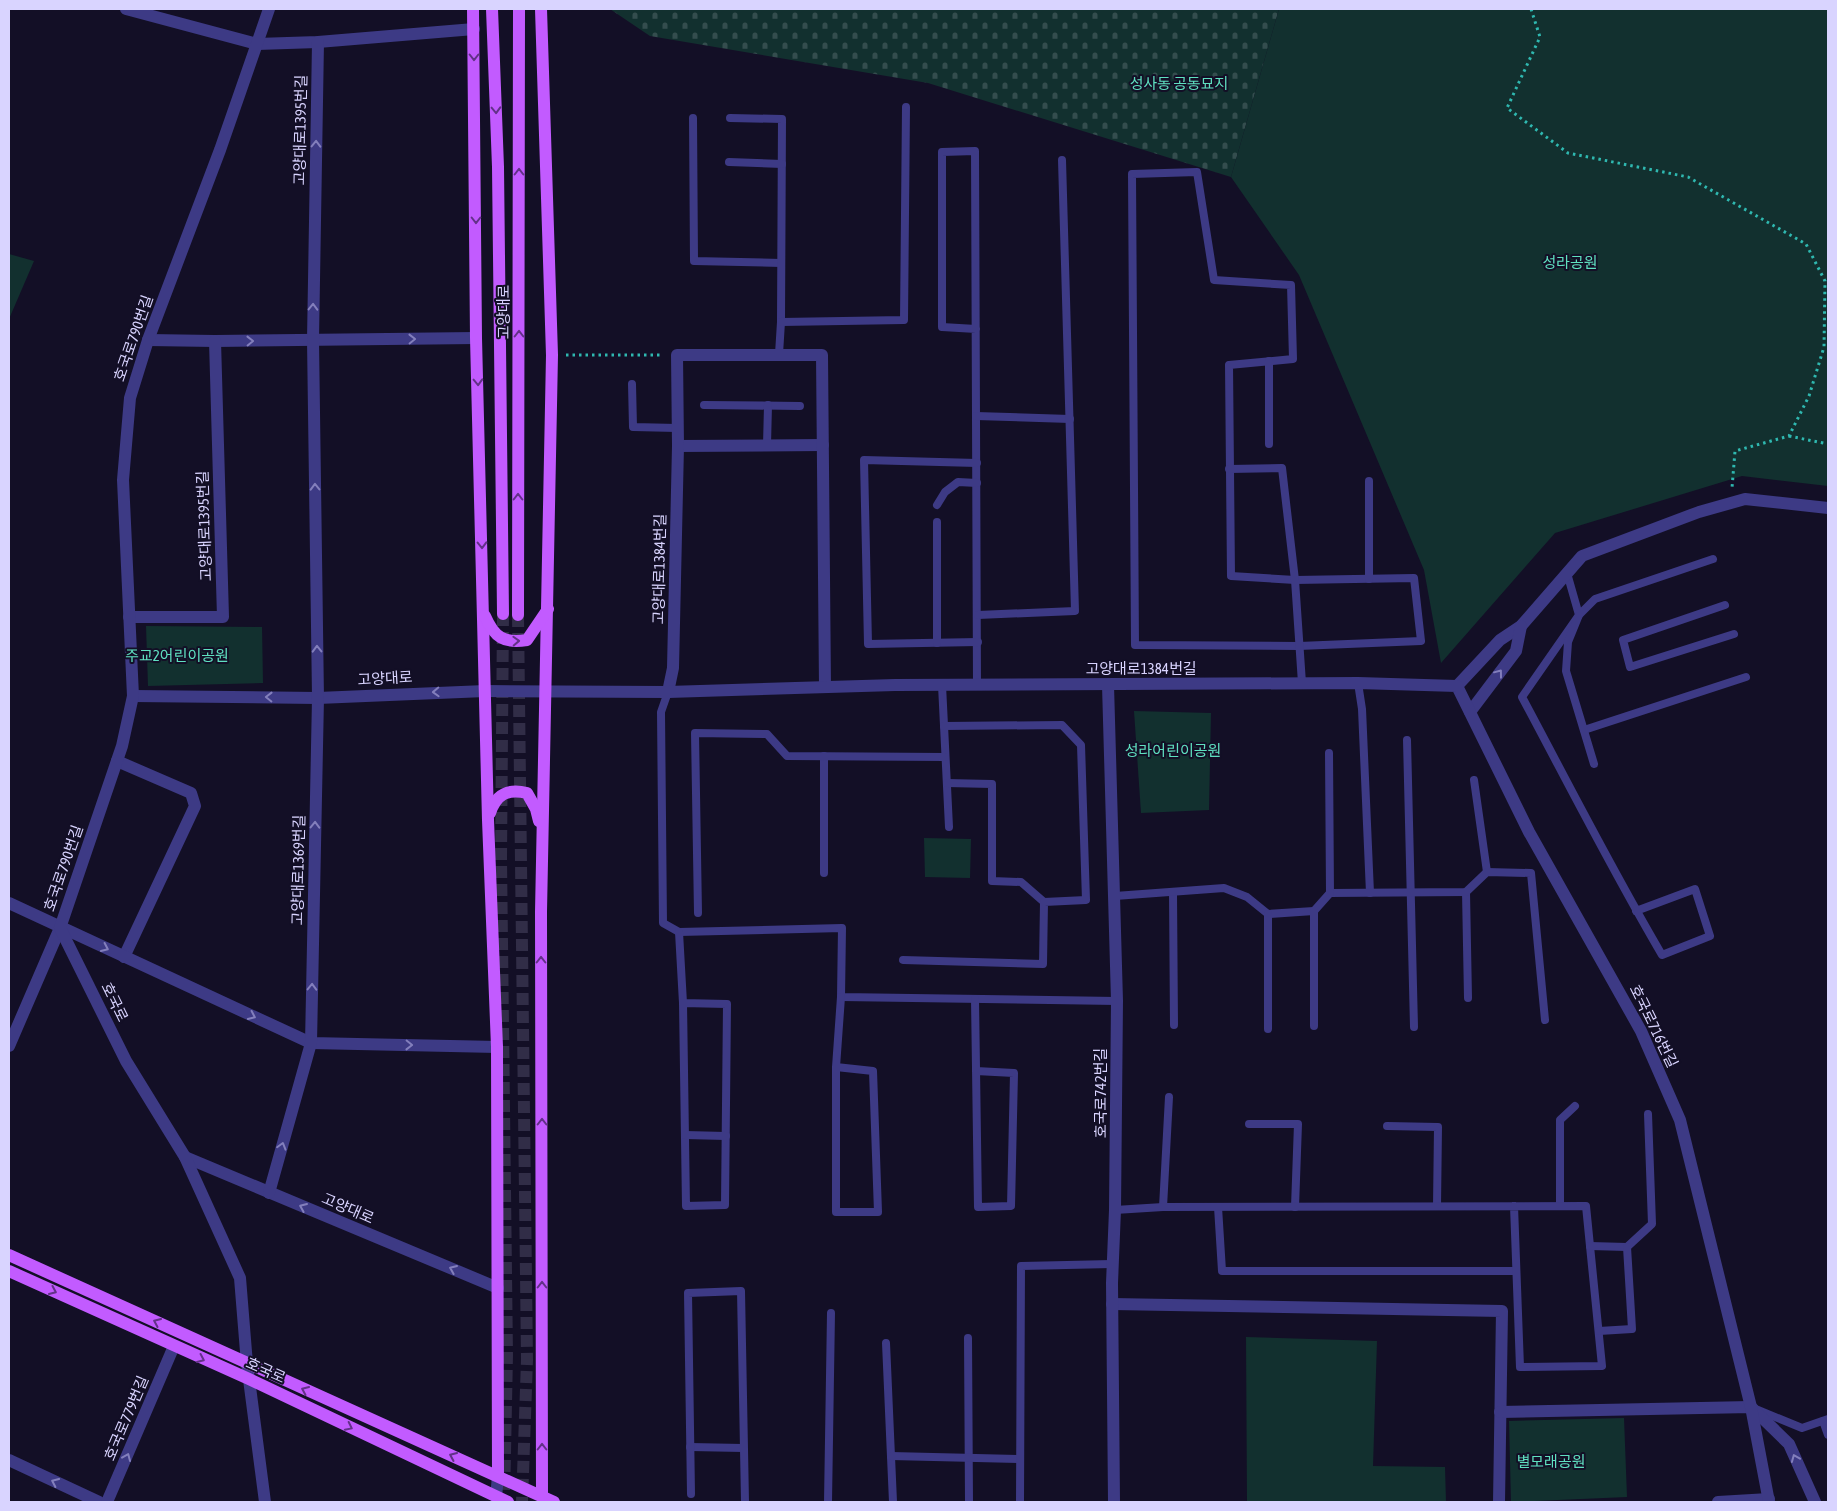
<svg xmlns="http://www.w3.org/2000/svg" width="1837" height="1511" viewBox="0 0 1837 1511" font-family="'Asap Condensed','Noto Sans KR',sans-serif">
  <style>
    .cemetery { fill: url(#cemetery-stones) }
    .park { fill: #12302f }
    .lines { fill: none; stroke-linecap: round; stroke-linejoin: round }
    .primary-tunnel { stroke: #312d47; stroke-width: 12; stroke-dasharray: 12 6; stroke-linecap: butt }
    .path { stroke: #2fb8b0; stroke-width: 3; stroke-dasharray: 2.5 4; stroke-linecap: butt }
    .service { stroke: #3d3a85; stroke-width: 8 }
    .minor { stroke: #3d3a85; stroke-width: 12 }
    .tertiary { stroke: #3d3a85; stroke-width: 12 }
    .primary { stroke: #c25bff; stroke-width: 12 }
    .oneway { stroke: #623188 }
    .oneway2 { stroke: #837fbc }
    .labels { text-anchor: middle; dominant-baseline: central; stroke-width: 4; stroke-linejoin: round; paint-order: stroke }
    .park-label { font-size: 15px; fill: #5fe0c0; stroke: #130f26 }
    .street-label { font-size: 15px; fill: #d9d4ff; stroke: #130f26 }
  </style>
  <defs>
    <pattern id="cemetery-stones" width="16" height="16" patternUnits="userSpaceOnUse" patternTransform="scale(1.25)"><rect width="16" height="16" fill="#12302f"/><path d="M2 7V4a2 2 0 0 1 4 0v3zM10 15v-3a2 2 0 0 1 4 0v3z" fill="#344d4e"/></pattern>
  </defs>
  <rect width="100%" height="100%" fill="#130f26"/>
  <!-- cemetery -->
  <polygon class="cemetery" points="610,9 1279,9 1231,177 928,83 650,36"/>
  <!-- park -->
  <g class="park">
    <polygon points="1279,9 1828,9 1828,486 1742,476 1555,533 1441,663 1424,570 1299,275 1231,177"/>
    <polygon points="9,254 34,261 9,319"/>
    <polygon points="146,626 262,627 263,683 148,686"/>
    <polygon points="1134,711 1211,713 1209,810 1141,813"/>
    <polygon points="924,838 971,839 970,878 925,877"/>
    <polygon points="1246,1337 1377,1341 1373,1466 1445,1467 1446,1502 1247,1502"/>
    <polygon points="1624,1418 1627,1497 1511,1502 1509,1421"/>
  </g>
  <g class="lines">
    <!-- primary-tunnel -->
    <g class="primary-tunnel">
      <polyline points="503,614 501,859 507,1355 504,1502"/>
      <polyline points="518,615 527,1360 522,1502"/>
    </g>
    <!-- path -->
    <g class="path">
      <polyline points="1531,9 1540,37 1507,108 1568,153 1688,177 1806,244 1825,281 1824,347 1809,396 1789,436 1735,451 1732,488"/>
      <polyline points="566,355 663,355"/>
      <polyline points="1789,436 1828,444"/>
    </g>
    <!-- service -->
    <g class="service">
      <polyline points="693,118 694,261 781,263"/>
      <polyline points="730,118 782,119 781,322 779,354"/>
      <polyline points="729,162 782,164"/>
      <polygon points="1197,172 1214,280 1291,285 1293,359 1229,365 1231,576 1295,580 1414,578 1421,641 1299,646 1135,645 1132,174"/>
      <polyline points="781,322 904,320 906,107"/>
      <polyline points="976,329 942,327 942,152 975,151 977,685"/>
      <polyline points="1269,361 1269,444"/>
      <polyline points="632,384 633,427 677,428"/>
      <polyline points="704,405 800,406"/>
      <polyline points="976,416 1070,419"/>
      <polyline points="767,445 768,405"/>
      <polyline points="977,463 864,460 868,644 978,642"/>
      <polyline points="1229,469 1282,468 1295,580 1302,683"/>
      <polyline points="1369,481 1369,579"/>
      <polyline points="937,505 945,492 958,482 977,483"/>
      <polyline points="937,522 937,643"/>
      <path d="M1567,573L1579,615L1522,697C1568,783 1612,870 1662,955L1710,936L1695,889L1636,911"/>
      <polyline points="1725,605 1623,640 1630,667 1734,634"/>
      <polyline points="978,615 1075,611 1062,160"/>
      <polyline points="1358,683 1362,709 1370,893"/>
      <polyline points="942,685 949,827"/>
      <polyline points="668,692 661,712 663,923 679,932 842,928 841,997 1117,1001"/>
      <polyline points="1584,730 1746,677"/>
      <polyline points="1407,740 1414,1027"/>
      <polyline points="1594,764 1566,671 1568,642 1579,615 1595,599 1713,559"/>
      <polyline points="1474,780 1487,872"/>
      <polyline points="947,783 992,784 992,881 1021,882 1044,902"/>
      <polyline points="824,873 824,756"/>
      <polyline points="1466,892 1468,998"/>
      <polyline points="1173,893 1174,1025"/>
      <polyline points="1330,893 1466,892 1487,872 1531,873 1545,1020"/>
      <polyline points="1115,896 1224,888 1247,897 1268,914 1314,911"/>
      <polyline points="698,913 695,733 767,734 787,756 945,757"/>
      <polyline points="679,932 683,1003 686,1206 725,1205 727,1004 683,1003"/>
      <polyline points="903,960 1043,964 1044,902 1086,900 1081,745 1062,725 944,726"/>
      <polyline points="975,999 978,1207 1011,1206 1014,1073 976,1071"/>
      <polyline points="1314,1026 1314,911 1330,893 1329,753"/>
      <polyline points="1268,1029 1268,914"/>
      <polyline points="836,1067 873,1071 878,1212 836,1212 836,1067 841,997"/>
      <polyline points="1249,1124 1298,1124 1295,1207"/>
      <polyline points="1387,1126 1438,1127 1437,1206"/>
      <polyline points="685,1135 726,1136"/>
      <polyline points="1560,1206 1560,1120 1575,1106"/>
      <polyline points="1163,1207 1169,1097"/>
      <polyline points="1218,1207 1222,1271 1516,1271"/>
      <polyline points="1115,1210 1163,1207 1586,1206 1602,1366 1520,1367 1514,1206"/>
      <polyline points="1590,1246 1627,1247 1652,1224 1648,1114"/>
      <polyline points="1599,1331 1632,1329 1627,1247"/>
      <polyline points="968,1338 969,1502"/>
      <polyline points="886,1343 893,1502"/>
      <polyline points="1758,1410 1802,1428 1828,1419"/>
      <polyline points="1823,1421 1828,1435"/>
      <polyline points="690,1447 743,1448"/>
      <polyline points="891,1456 1020,1459"/>
      <polyline points="691,1494 688,1293 741,1291 745,1502"/>
      <polyline points="828,1502 831,1313"/>
      <polyline points="1020,1502 1021,1266 1112,1264"/>
    </g>
    <!-- minor -->
    <g class="minor">
      <polyline points="126,9 257,44 318,42 474,29"/>
      <polyline points="148,340 215,341 476,338"/>
      <polyline points="678,446 823,445"/>
      <polyline points="129,617 223,617 215,341"/>
      <polyline points="1457,686 1500,640 1521,626 1582,556 1699,512 1745,499 1828,508"/>
      <polyline points="668,692 673,668 678,446 677,355 822,355 825,687"/>
      <polyline points="133,696 318,698 485,691"/>
      <polyline points="1470,712 1516,651 1521,626"/>
      <polyline points="117,761 191,793 195,806 124,957"/>
      <polyline points="9,903 311,1043 497,1047"/>
      <polyline points="9,1046 60,928"/>
      <polyline points="185,1157 498,1288"/>
      <polyline points="269,1193 311,1043 318,698 313,340 318,42"/>
      <polyline points="1112,1304 1502,1311 1499,1502"/>
      <polyline points="1500,1412 1751,1407 1789,1444 1815,1502"/>
      <polyline points="9,1460 99,1502"/>
      <polyline points="107,1502 174,1346"/>
      <polyline points="1718,1502 1769,1499"/>
    </g>
    <!-- tertiary -->
    <g class="tertiary">
      <polyline points="1108,685 1117,1001 1115,1210 1112,1283 1114,1502"/>
      <polyline points="485,691 668,692 895,685 1358,683 1457,686 1529,832 1641,1031 1680,1120 1751,1407 1769,1502"/>
      <polyline points="496,1497 498,1476"/>
      <polyline points="265,1502 247,1364 240,1278 185,1157 126,1061 60,928 122,746 133,696 123,480 130,398 148,340 220,150 269,9"/>
    </g>
    <!-- primary -->
    <g class="primary">
      <polyline points="473,9 476,338 488,820 497,1047 498,1476"/>
      <polyline points="492,9 498,167 503,614"/>
      <polyline points="541,9 552,355 541,912 542,1496"/>
      <polyline points="518,615 519,9"/>
      <path d="M485,616C494,637 504,644 527,640L548,609"/>
      <path d="M490,813C496,795 507,788 527,793L536,809L539,821"/>
      <polyline points="9,1255 554,1502"/>
      <polyline points="9,1271 249,1379 508,1502"/>
    </g>
  </g>
  <!-- one-way arrows -->
  <defs><path id="oneway-chevron" d="M-2-3.5L2.5 0L-2 3.5" fill="none" stroke-width="1.6" stroke-linecap="round" stroke-linejoin="round" transform="scale(1.25)"/></defs>
  <g class="oneway">
    <use href="#oneway-chevron" transform="translate(474 57) rotate(90)"/>
    <use href="#oneway-chevron" transform="translate(496 110) rotate(88)"/>
    <use href="#oneway-chevron" transform="translate(519 172) rotate(-90)"/>
    <use href="#oneway-chevron" transform="translate(476 220) rotate(90)"/>
    <use href="#oneway-chevron" transform="translate(519 334) rotate(-90)"/>
    <use href="#oneway-chevron" transform="translate(478 382) rotate(88)"/>
    <use href="#oneway-chevron" transform="translate(518 497) rotate(-90)"/>
    <use href="#oneway-chevron" transform="translate(482 545) rotate(89)"/>
    <use href="#oneway-chevron" transform="translate(516 641) rotate(-2)"/>
    <use href="#oneway-chevron" transform="translate(541 960) rotate(-90)"/>
    <use href="#oneway-chevron" transform="translate(542 1122) rotate(-90)"/>
    <use href="#oneway-chevron" transform="translate(542 1285) rotate(-90)"/>
    <use href="#oneway-chevron" transform="translate(53 1291) rotate(24)"/>
    <use href="#oneway-chevron" transform="translate(157 1322) rotate(-156)"/>
    <use href="#oneway-chevron" transform="translate(201 1359) rotate(25)"/>
    <use href="#oneway-chevron" transform="translate(305 1390) rotate(-156)"/>
    <use href="#oneway-chevron" transform="translate(349 1427) rotate(26)"/>
    <use href="#oneway-chevron" transform="translate(542 1447) rotate(-90)"/>
    <use href="#oneway-chevron" transform="translate(453 1456) rotate(-156)"/>
  </g>
  <g class="oneway2">
    <use href="#oneway-chevron" transform="translate(316 144) rotate(-89)"/>
    <use href="#oneway-chevron" transform="translate(313 307) rotate(-89)"/>
    <use href="#oneway-chevron" transform="translate(412 339) rotate(-1)"/>
    <use href="#oneway-chevron" transform="translate(250 341) rotate(-1)"/>
    <use href="#oneway-chevron" transform="translate(315 487) rotate(-91)"/>
    <use href="#oneway-chevron" transform="translate(317 649) rotate(-91)"/>
    <use href="#oneway-chevron" transform="translate(1499 673) rotate(-53)"/>
    <use href="#oneway-chevron" transform="translate(436 692) rotate(178)"/>
    <use href="#oneway-chevron" transform="translate(269 697) rotate(-179)"/>
    <use href="#oneway-chevron" transform="translate(315 825) rotate(-89)"/>
    <use href="#oneway-chevron" transform="translate(105 948) rotate(25)"/>
    <use href="#oneway-chevron" transform="translate(312 987) rotate(-89)"/>
    <use href="#oneway-chevron" transform="translate(252 1016) rotate(25)"/>
    <use href="#oneway-chevron" transform="translate(409 1045) rotate(1)"/>
    <use href="#oneway-chevron" transform="translate(282 1146) rotate(-74)"/>
    <use href="#oneway-chevron" transform="translate(303 1207) rotate(-157)"/>
    <use href="#oneway-chevron" transform="translate(453 1269) rotate(-157)"/>
    <use href="#oneway-chevron" transform="translate(127 1457) rotate(-67)"/>
    <use href="#oneway-chevron" transform="translate(1795 1458) rotate(-112)"/>
    <use href="#oneway-chevron" transform="translate(55 1482) rotate(-155)"/>
  </g>
  <g class="labels">
    <!-- park labels -->
    <g class="park-label">
      <text x="1179" y="83">성사동 공동묘지</text>
      <text x="1570" y="262">성라공원</text>
      <text x="177" y="655">주교2어린이공원</text>
      <text x="1173" y="750">성라어린이공원</text>
      <text x="1551" y="1461">별모래공원</text>
    </g>
    <!-- street labels -->
    <g class="street-label">
      <text transform="translate(300 130) rotate(-89)">고양대로1395번길</text>
      <text transform="translate(503 312) rotate(-90)">고양대로</text>
      <text transform="translate(133 338) rotate(-71)">호국로790번길</text>
      <text transform="translate(204 526) rotate(-92)">고양대로1395번길</text>
      <text transform="translate(659 569) rotate(-89)">고양대로1384번길</text>
      <text x="1141" y="668">고양대로1384번길</text>
      <text transform="translate(385 678) rotate(-3)">고양대로</text>
      <text transform="translate(63 868) rotate(-71)">호국로790번길</text>
      <text transform="translate(298 870) rotate(-89)">고양대로1369번길</text>
      <text transform="translate(115 1002) rotate(64)">호국로</text>
      <text transform="translate(1654 1026) rotate(64)">호국로716번길</text>
      <text transform="translate(1100 1093) rotate(-90)">호국로742번길</text>
      <text transform="translate(348 1208) rotate(23)">고양대로</text>
      <text transform="translate(266 1370) rotate(24)">호국로</text>
      <text transform="translate(126 1418) rotate(-67)">호국로779번길</text>
    </g>
  </g>
  <!-- border -->
  <rect width="1837" height="1511" fill="none" stroke="#d9d4ff" stroke-width="20"/>
</svg>
